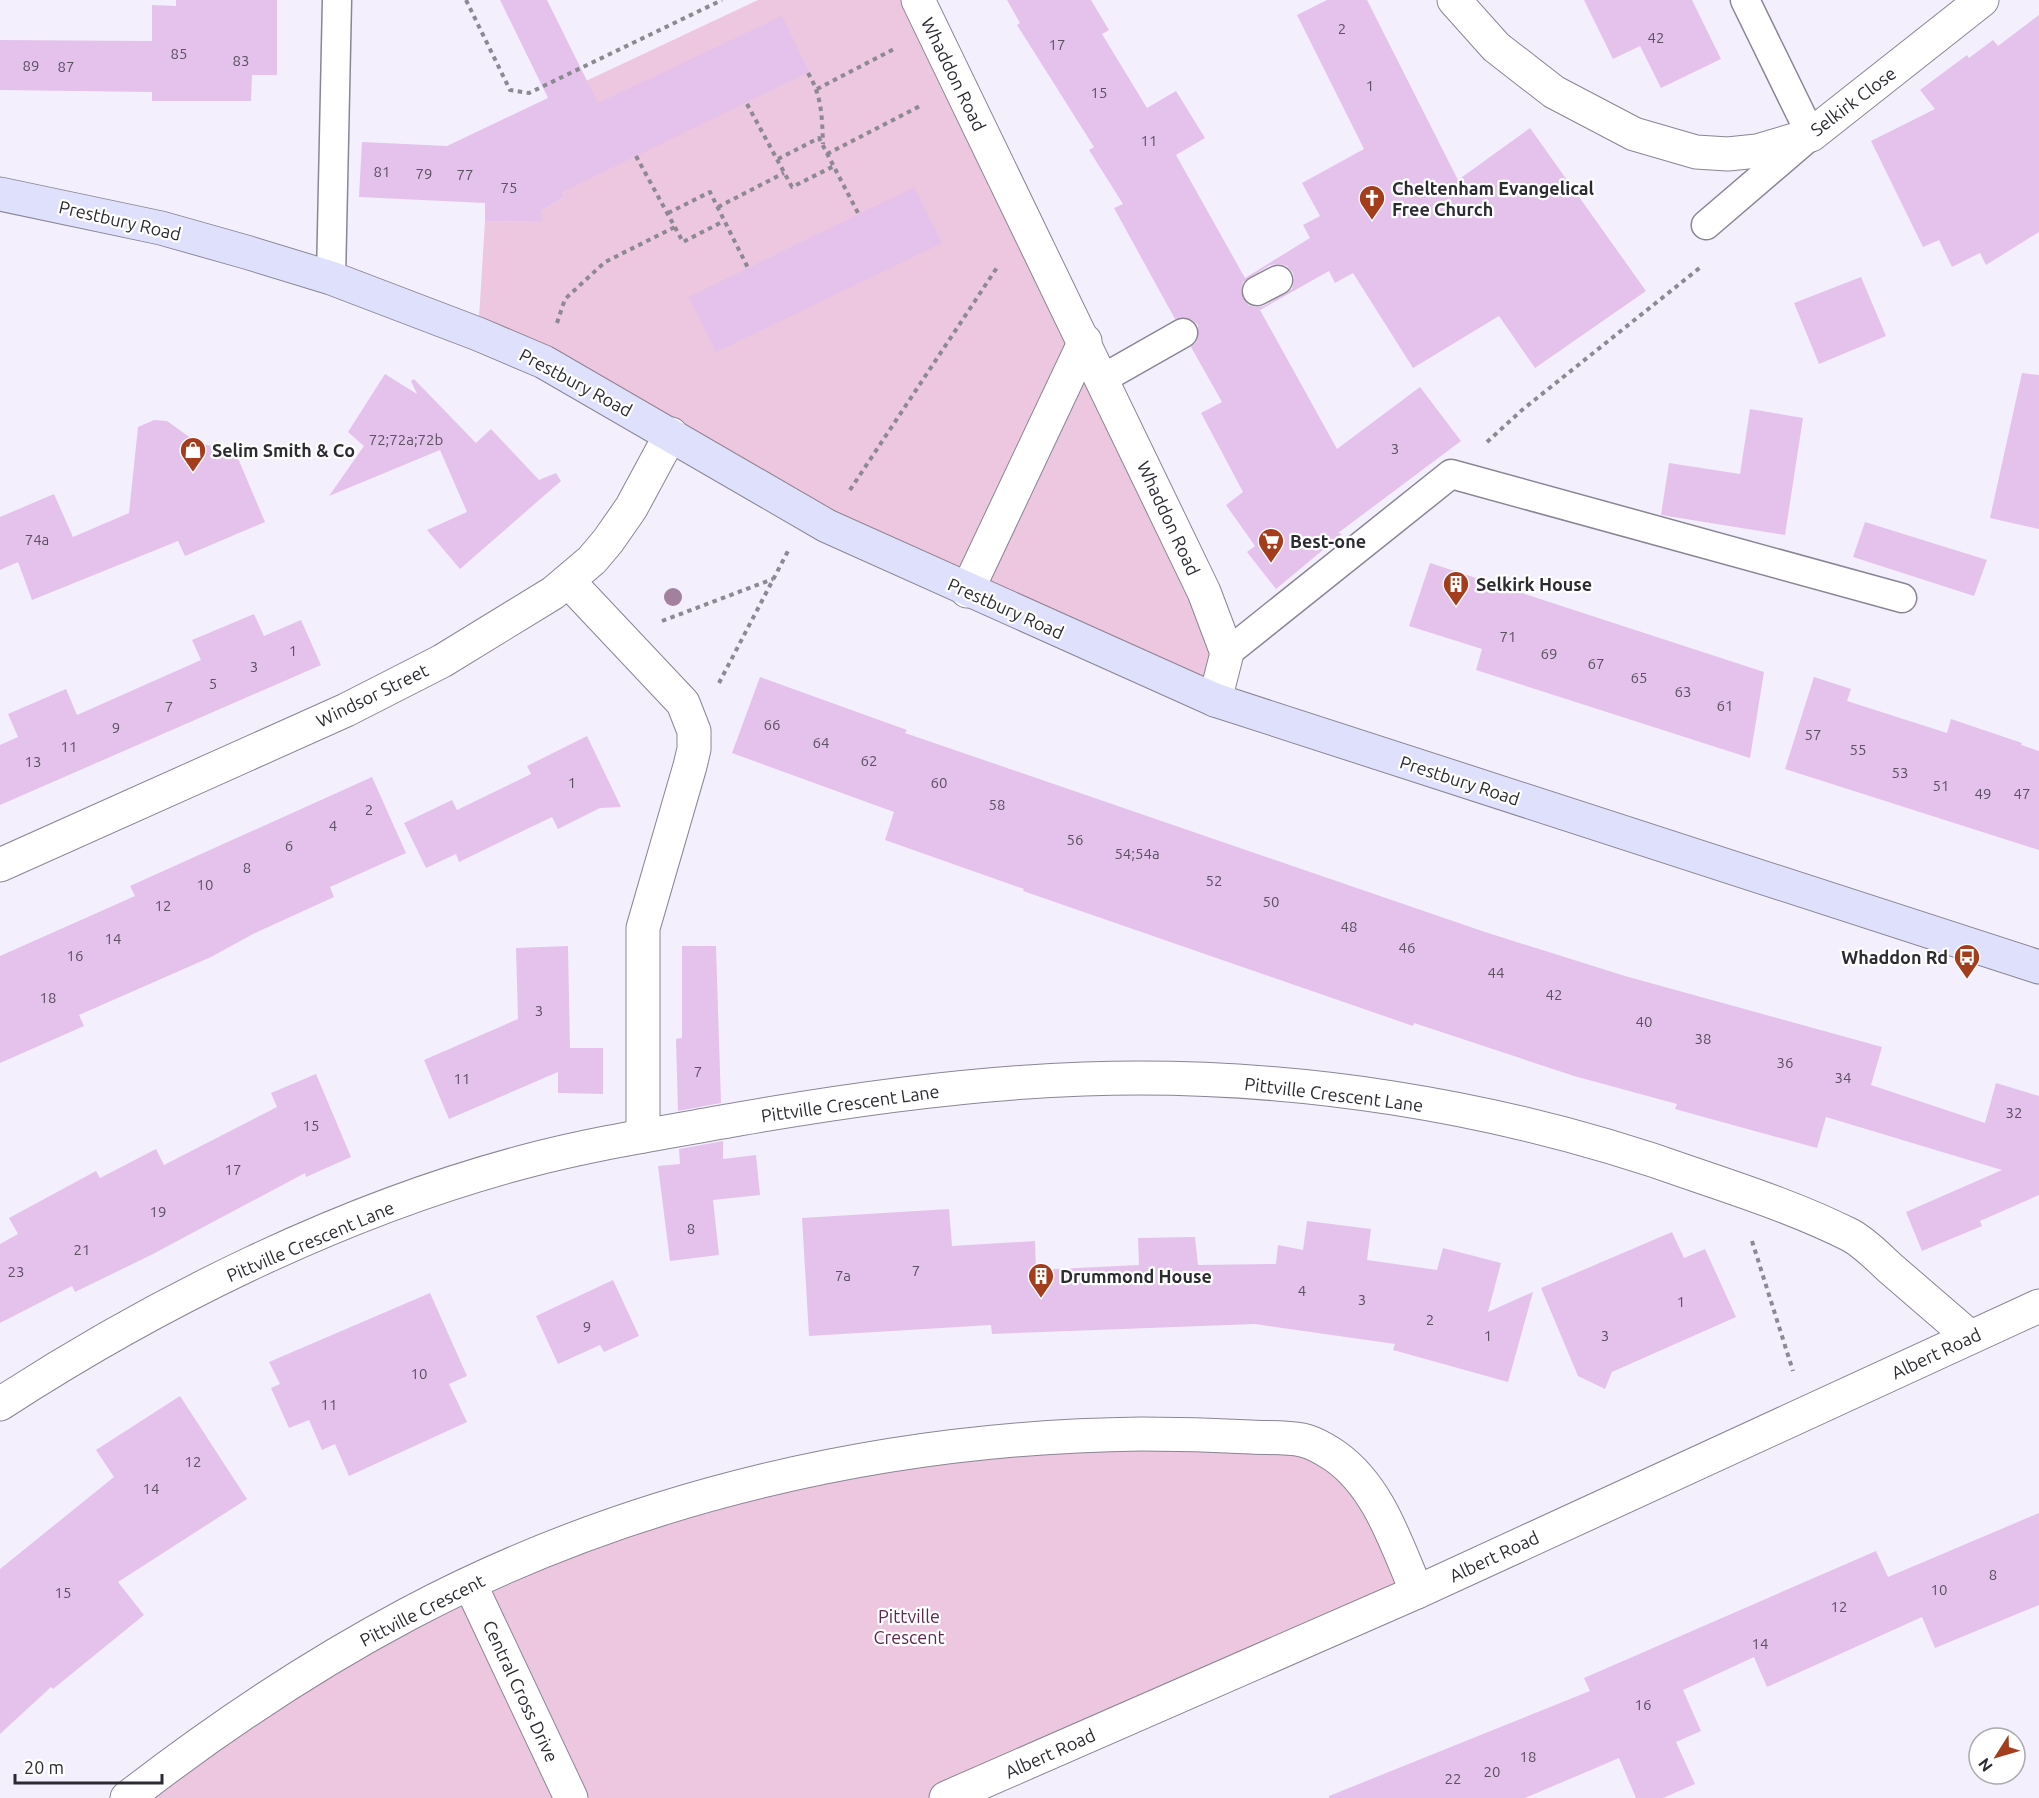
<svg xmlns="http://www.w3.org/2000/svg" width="2039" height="1798" viewBox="0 0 2039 1798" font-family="Ubuntu,sans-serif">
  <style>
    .green { fill: #edc6df }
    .building { fill: #e4c2ec; fill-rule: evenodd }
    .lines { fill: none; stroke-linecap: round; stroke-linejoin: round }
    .service-casing { stroke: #8a8594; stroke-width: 31 }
    .minor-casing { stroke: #8a8594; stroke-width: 35 }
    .tertiary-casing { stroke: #8a8594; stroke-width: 35 }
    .secondary-casing { stroke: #8a8594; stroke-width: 35 }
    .path { stroke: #8c8993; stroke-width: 4; stroke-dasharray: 4.5 4.5; stroke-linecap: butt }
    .service { stroke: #fff; stroke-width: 28 }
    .minor { stroke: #fff; stroke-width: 33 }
    .tertiary { stroke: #fff; stroke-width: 33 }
    .secondary { stroke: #dfe0fc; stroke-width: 33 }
    .tree { fill: #a2819e }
    .labels { text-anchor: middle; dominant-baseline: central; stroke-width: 4.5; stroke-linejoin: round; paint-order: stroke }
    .number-label { font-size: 15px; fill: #5b5160 }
    .street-label { font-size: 18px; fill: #2d2b32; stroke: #fff }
    .poi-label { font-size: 18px; font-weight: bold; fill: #2d2b32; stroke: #fff; text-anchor: start }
    .park-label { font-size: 18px; fill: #5f2750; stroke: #fff }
  </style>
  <rect width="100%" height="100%" fill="#f4effd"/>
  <!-- green -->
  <g class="green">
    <polygon points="758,0 918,0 1204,592 1215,700 967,591 478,334 485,221 542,222 542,211 564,197 556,178 501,121"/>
    <polygon points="1001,1440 1333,1455 1417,1592 946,1798 127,1798 268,1695 627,1521"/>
  </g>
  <!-- building -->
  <g class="building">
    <polygon points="176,0 277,0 277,75 252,75 251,101 152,101 152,92 0,90 0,40 152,41 152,5 176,6"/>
    <polygon points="500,0 547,0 598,103 782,16 809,72 562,192 564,197 542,211 542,222 485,221 485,203 359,197 362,142 447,146 548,98"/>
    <path d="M1007,0H1091L1109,30L1102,34L1147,108L1176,91L1205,138L1176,155L1245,278L1310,238L1303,225L1320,216L1302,183L1364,149L1297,15L1327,0H1367L1458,180L1530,128L1646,291L1535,368L1499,316L1413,368L1353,273L1335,283L1329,271L1260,310L1337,449L1420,387L1461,441L1338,533L1342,534L1276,589L1247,552L1255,546L1226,505L1243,492L1201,413L1222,402L1191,347L1197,341L1198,325L1191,319H1175L1114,208L1123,204L1089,150L1094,147L1017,25L1020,23ZM1279,264L1287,266L1293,273L1294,281L1292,289L1264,306L1256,307L1248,305L1241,291L1243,282L1270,265Z"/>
    <polygon points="1584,0 1692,0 1721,59 1661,88 1640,46 1613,59"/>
    <polygon points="2039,15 2039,232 1986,265 1980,253 1952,267 1939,240 1923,247 1871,141 1935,109 1920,90 1967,55 1969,58 1993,40 1998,46"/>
    <polygon points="914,187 942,243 716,352 689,297"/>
    <polygon points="1861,277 1886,336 1819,364 1794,303"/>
    <polygon points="2022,373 2039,375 2039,529 1990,518"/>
    <polygon points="385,374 417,394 411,381 414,379 476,443 491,429 539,480 556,473 561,481 460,569 427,530 467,512 440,450 329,496 364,446 348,432"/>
    <polygon points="1750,409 1803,418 1785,535 1661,515 1669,463 1740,474"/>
    <polygon points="154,420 167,421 199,444 234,449 265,522 185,556 178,541 32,600 18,562 0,570 0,517 54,494 73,537 129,513 138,427"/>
    <polygon points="1865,522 1987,560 1974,596 1853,557"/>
    <polygon points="1430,563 1764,672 1750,758 1476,670 1482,649 1409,626"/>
    <polygon points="254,614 264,636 301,620 321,665 0,805 0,745 18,737 8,714 66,689 77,715 201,660 192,640"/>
    <polygon points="760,677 907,730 905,733 1485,932 1625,976 1882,1047 1871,1085 1985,1123 1996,1083 2039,1096 2039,1195 1980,1221 1982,1226 1922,1251 1906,1212 2002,1170 1826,1117 1817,1148 1711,1119 1675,1109 1677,1104 1574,1076 1414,1023 1413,1026 1023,891 1024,889 885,840 894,812 732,753"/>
    <polygon points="1814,677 1851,689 1847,701 1947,733 1951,719 2022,743 2021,745 2039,751 2039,850 1785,769"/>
    <polygon points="587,736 621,807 600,808 558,829 552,817 459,862 456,854 426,868 404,823 452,800 457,810 531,774 527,766"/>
    <polygon points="372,777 406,853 330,887 334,897 253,934 211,957 79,1015 84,1026 0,1063 0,956 135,896 130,886"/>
    <polygon points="568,946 570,1048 603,1048 603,1094 558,1093 558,1072 449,1119 424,1060 518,1019 516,948"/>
    <polygon points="682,946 716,946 721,1103 678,1111 676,1039 682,1038"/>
    <polygon points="316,1074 351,1157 306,1177 305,1173 151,1255 75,1292 72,1286 0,1323 0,1244 18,1234 9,1218 96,1171 100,1178 156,1149 164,1165 277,1107 271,1093"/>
    <polygon points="723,1141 723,1159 756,1155 760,1195 713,1200 719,1255 670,1261 658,1166 680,1164 679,1149"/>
    <polygon points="949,1209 952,1246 1035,1241 1036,1270 1139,1265 1138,1238 1195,1237 1198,1265 1276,1264 1278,1245 1303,1250 1307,1221 1371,1229 1367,1260 1437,1270 1443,1248 1501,1263 1488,1312 1533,1292 1508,1382 1393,1350 1395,1344 1255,1324 992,1334 991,1325 809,1336 802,1218"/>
    <polygon points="1672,1232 1684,1258 1705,1249 1736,1317 1612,1372 1605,1389 1578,1376 1541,1288"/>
    <polygon points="613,1280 639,1336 604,1352 600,1345 558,1364 536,1316"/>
    <polygon points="430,1293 467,1376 449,1384 467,1422 349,1476 335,1444 322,1450 309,1420 289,1428 271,1388 280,1384 269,1362"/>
    <polygon points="180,1396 247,1499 118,1582 144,1615 53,1689 51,1687 0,1734 0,1569 114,1477 96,1450"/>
    <polygon points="2039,1513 2039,1605 1935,1648 1922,1617 1767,1687 1754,1657 1683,1690 1701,1731 1676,1742 1695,1784 1663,1798 1636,1798 1619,1758 1525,1798 1329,1798 1329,1796 1590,1691 1584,1678 1876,1551 1888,1577"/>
  </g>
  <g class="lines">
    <!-- service casing -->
    <g class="service-casing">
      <g id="service">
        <polyline points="1706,225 1811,135 1745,0"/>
        <polyline points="331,278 337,0"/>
        <polyline points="1257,291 1278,280"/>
        <polyline points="1102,379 1183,333"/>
        <polyline points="1227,653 1451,474 1902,598"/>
      </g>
    </g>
    <!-- minor casing -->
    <g class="minor-casing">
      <g id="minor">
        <polyline points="918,0 1204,592 1227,653 1215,700"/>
        <polyline points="1454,0 1496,47 1554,92 1634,134 1696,152 1728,154 1757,151 1811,135 1982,0"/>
        <polyline points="569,582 683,703 694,731 694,749 690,766 643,928 643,1136"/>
        <polyline points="967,591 1085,341"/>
        <polyline points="0,865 346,710 442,661 553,593 592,560 608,541 631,508 671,434"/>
        <path d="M0,1404C157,1302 342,1210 523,1162C594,1143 667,1132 739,1119C853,1099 968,1083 1084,1079C1289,1072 1500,1105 1693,1174C1746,1192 1800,1210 1850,1235C1865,1243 1878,1257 1890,1268C1917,1291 1943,1314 1970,1337"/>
        <polyline points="470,1584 571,1798"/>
        <path d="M127,1798C216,1729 308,1667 408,1614C632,1495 889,1437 1141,1434C1178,1434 1214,1435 1251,1437C1268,1438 1286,1437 1302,1440C1313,1442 1326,1450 1335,1456C1379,1487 1396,1544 1417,1592"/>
      </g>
    </g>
    <!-- tertiary casing -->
    <g class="tertiary-casing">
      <polyline id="tertiary" points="946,1798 1417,1592 2039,1306"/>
    </g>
    <!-- secondary casing -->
    <g class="secondary-casing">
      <polyline id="secondary" points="0,194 161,228 246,252 331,278 478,334 544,362 827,526 1215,700 2039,967"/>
    </g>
    <!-- path -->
    <g class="path">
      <polyline points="466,0 510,90 529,93 722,0"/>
      <path d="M808,73C822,96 822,117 823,144"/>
      <polyline points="817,89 894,49"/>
      <polyline points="747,104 792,187 834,166"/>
      <polyline points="827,154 922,105"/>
      <polyline points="636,156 683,242 724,221"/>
      <polyline points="778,159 819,138 858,213"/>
      <polyline points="718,207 784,173"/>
      <polyline points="668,213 710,192 748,268"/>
      <polyline points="557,323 565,299 605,262 675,227"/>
      <polyline points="1487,442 1522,410 1702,266"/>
      <polyline points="850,490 998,266"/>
      <polyline points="662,621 773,579"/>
      <polyline points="719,683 788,551"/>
      <polyline points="1752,1241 1793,1371"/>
    </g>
    <!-- service -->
    <use href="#service" class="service"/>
    <!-- minor -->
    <use href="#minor" class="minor"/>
    <!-- tertiary -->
    <use href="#tertiary" class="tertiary"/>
    <!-- secondary -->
    <use href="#secondary" class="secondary"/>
  </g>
  <!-- trees -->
  <circle class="tree" cx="673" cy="597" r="9"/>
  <!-- icons -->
  <defs>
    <g id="church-pin" transform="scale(1.35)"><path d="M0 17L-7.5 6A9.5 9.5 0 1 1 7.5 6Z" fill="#a43d1b" stroke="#fff"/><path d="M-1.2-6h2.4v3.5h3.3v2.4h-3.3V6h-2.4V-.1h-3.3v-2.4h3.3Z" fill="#fff"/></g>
    <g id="shop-pin" transform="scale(1.35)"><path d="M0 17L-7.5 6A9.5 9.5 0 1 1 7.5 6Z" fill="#a43d1b" stroke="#fff"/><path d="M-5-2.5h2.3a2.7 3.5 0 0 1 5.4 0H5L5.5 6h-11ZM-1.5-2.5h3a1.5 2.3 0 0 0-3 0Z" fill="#fff"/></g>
    <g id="supermarket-pin" transform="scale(1.35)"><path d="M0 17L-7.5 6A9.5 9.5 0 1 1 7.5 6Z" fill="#a43d1b" stroke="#fff"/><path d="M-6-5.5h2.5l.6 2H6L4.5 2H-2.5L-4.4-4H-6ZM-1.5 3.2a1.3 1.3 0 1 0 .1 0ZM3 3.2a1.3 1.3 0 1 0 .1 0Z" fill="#fff"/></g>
    <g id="building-pin" transform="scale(1.35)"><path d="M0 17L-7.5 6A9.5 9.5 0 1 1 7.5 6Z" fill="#a43d1b" stroke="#fff"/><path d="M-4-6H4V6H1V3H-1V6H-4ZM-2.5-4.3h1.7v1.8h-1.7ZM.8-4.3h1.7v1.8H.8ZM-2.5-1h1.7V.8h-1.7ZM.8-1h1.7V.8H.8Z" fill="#fff"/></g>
    <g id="bus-pin" transform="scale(1.35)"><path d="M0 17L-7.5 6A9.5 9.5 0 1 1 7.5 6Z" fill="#a43d1b" stroke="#fff"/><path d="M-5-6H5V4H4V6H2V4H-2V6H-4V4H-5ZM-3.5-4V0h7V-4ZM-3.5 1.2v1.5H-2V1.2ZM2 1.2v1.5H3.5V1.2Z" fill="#fff"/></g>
  </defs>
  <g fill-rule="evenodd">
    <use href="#church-pin" x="1372" y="198"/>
    <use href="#shop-pin" x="193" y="450"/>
    <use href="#supermarket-pin" x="1271" y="541"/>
    <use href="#building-pin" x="1456" y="584"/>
    <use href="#bus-pin" x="1967" y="957"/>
    <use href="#building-pin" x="1041" y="1276"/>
  </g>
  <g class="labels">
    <!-- number labels -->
    <g class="number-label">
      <text x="1342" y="28">2</text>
      <text x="1656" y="37">42</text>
      <text x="1057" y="44">17</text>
      <text x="179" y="53">85</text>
      <text x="241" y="60">83</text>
      <text x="31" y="65">89</text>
      <text x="66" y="66">87</text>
      <text x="1370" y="85">1</text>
      <text x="1099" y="92">15</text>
      <text x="1149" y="140">11</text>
      <text x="382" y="171">81</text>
      <text x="424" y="173">79</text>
      <text x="465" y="174">77</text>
      <text x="509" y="187">75</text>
      <text x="406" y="439">72;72a;72b</text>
      <text x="1395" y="448">3</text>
      <text x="37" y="539">74a</text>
      <text x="1508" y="636">71</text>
      <text x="293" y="650">1</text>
      <text x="1549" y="653">69</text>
      <text x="1596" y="663">67</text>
      <text x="254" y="666">3</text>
      <text x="1639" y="677">65</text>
      <text x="213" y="683">5</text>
      <text x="1683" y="691">63</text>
      <text x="1725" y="705">61</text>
      <text x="169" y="706">7</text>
      <text x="772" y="724">66</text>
      <text x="116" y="727">9</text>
      <text x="1813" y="734">57</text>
      <text x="821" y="742">64</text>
      <text x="69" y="746">11</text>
      <text x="1858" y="749">55</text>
      <text x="869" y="760">62</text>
      <text x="33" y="761">13</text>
      <text x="1900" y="772">53</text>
      <text x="572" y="782">1</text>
      <text x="939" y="782">60</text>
      <text x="1941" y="785">51</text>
      <text x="1983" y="793">49</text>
      <text x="2022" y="793">47</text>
      <text x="997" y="804">58</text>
      <text x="369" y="809">2</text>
      <text x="333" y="825">4</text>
      <text x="1075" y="839">56</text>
      <text x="289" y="845">6</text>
      <text x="1137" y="853">54;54a</text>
      <text x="247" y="867">8</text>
      <text x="1214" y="880">52</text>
      <text x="205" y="884">10</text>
      <text x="1271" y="901">50</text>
      <text x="163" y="905">12</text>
      <text x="1349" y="926">48</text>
      <text x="113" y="938">14</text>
      <text x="1407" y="947">46</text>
      <text x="75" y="955">16</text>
      <text x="1496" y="972">44</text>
      <text x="1554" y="994">42</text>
      <text x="48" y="997">18</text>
      <text x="539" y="1010">3</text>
      <text x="1644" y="1021">40</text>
      <text x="1703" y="1038">38</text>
      <text x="1785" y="1062">36</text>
      <text x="698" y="1071">7</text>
      <text x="1843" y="1077">34</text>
      <text x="462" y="1078">11</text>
      <text x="2014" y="1112">32</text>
      <text x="311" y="1125">15</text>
      <text x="233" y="1169">17</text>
      <text x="158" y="1211">19</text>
      <text x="691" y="1228">8</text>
      <text x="82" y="1249">21</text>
      <text x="916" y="1270">7</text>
      <text x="16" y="1271">23</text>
      <text x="843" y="1275">7a</text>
      <text x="1302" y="1290">4</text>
      <text x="1362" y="1299">3</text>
      <text x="1681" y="1301">1</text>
      <text x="1430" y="1319">2</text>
      <text x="587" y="1326">9</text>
      <text x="1488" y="1335">1</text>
      <text x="1605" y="1335">3</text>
      <text x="419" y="1373">10</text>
      <text x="329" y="1404">11</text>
      <text x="193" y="1461">12</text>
      <text x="151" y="1488">14</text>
      <text x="1993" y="1574">8</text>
      <text x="1939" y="1589">10</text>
      <text x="63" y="1592">15</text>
      <text x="1839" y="1606">12</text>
      <text x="1760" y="1643">14</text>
      <text x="1643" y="1704">16</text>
      <text x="1528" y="1756">18</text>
      <text x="1492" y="1771">20</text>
      <text x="1453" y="1778">22</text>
    </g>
    <!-- street labels -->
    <g class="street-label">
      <text transform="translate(954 74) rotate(64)">Whaddon Road</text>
      <text transform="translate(1853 101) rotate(-37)">Selkirk Close</text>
      <text transform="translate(120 220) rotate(13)">Prestbury Road</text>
      <text transform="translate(576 382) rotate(28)">Prestbury Road</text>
      <text transform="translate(1169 518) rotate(65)">Whaddon Road</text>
      <text transform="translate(1006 608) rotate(24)">Prestbury Road</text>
      <text transform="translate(372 695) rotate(-26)">Windsor Street</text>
      <text transform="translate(1460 780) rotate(18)">Prestbury Road</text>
      <text transform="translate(1334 1094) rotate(7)">Pittville Crescent Lane</text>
      <text transform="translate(850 1103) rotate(-8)">Pittville Crescent Lane</text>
      <text transform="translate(310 1241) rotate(-23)">Pittville Crescent Lane</text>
      <text transform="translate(1936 1353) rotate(-25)">Albert Road</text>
      <text transform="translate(1494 1556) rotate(-25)">Albert Road</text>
      <text transform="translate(422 1610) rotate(-27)">Pittville Crescent</text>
      <text transform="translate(521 1691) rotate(65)">Central Cross Drive</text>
      <text transform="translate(1050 1753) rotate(-24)">Albert Road</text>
    </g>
    <!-- poi labels -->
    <g class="poi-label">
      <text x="1392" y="188">Cheltenham Evangelical<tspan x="1392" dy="21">Free Church</tspan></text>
      <text x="212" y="450">Selim Smith &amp; Co</text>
      <text x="1290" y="541">Best-one</text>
      <text x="1476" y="584">Selkirk House</text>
      <text x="1948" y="957" text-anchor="end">Whaddon Rd</text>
      <text x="1060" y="1276">Drummond House</text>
    </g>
    <!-- park labels -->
    <g class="park-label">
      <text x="909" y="1616">Pittville<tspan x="909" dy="21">Crescent</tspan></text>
    </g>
  </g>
  <!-- north arrow -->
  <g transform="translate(1997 1756) rotate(233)"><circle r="28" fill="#ffffff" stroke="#abaaad" stroke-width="1.5"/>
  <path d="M0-4.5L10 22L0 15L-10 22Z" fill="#a43d1b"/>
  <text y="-9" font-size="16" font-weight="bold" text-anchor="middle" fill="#2d2b32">N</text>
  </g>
  <!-- scale -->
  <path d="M15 1774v9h147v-9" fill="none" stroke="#2d2b32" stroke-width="3"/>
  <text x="24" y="1774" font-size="18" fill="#2d2b32" stroke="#ffffff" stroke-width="4.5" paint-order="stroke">20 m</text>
</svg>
